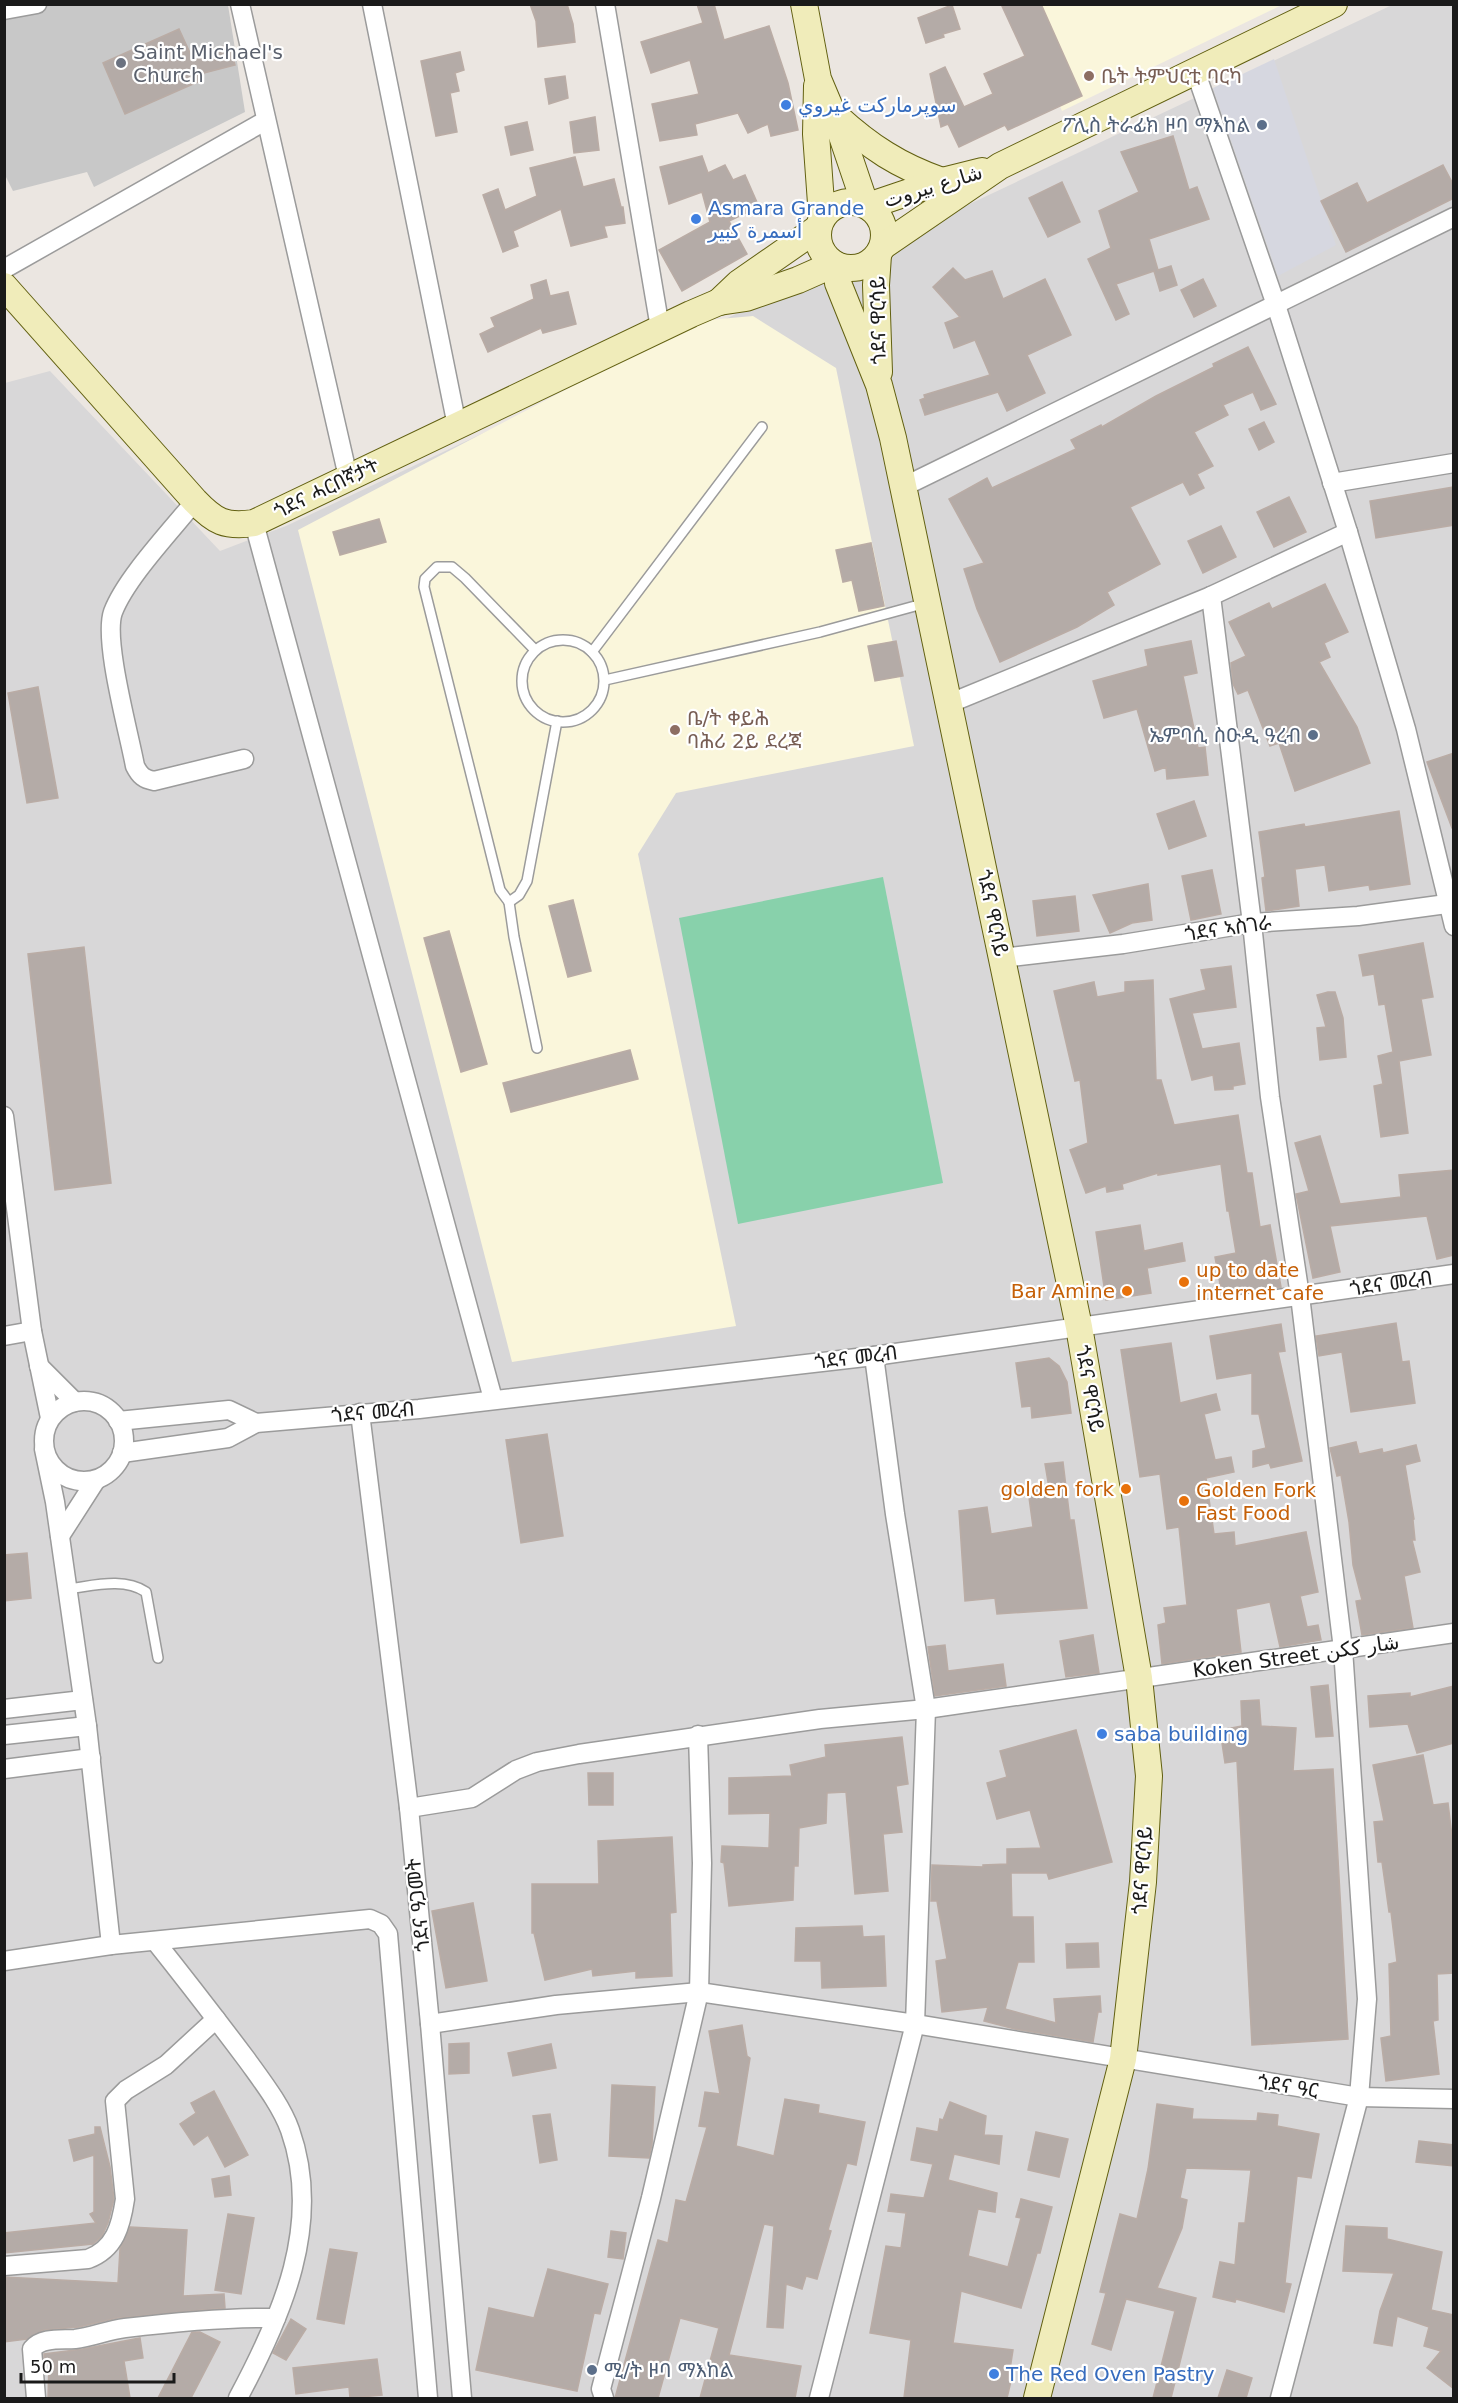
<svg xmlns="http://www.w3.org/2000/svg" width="1458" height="2403" viewBox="0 0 1458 2403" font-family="'DejaVu Sans','Noto Naskh Arabic','Noto Sans Ethiopic',sans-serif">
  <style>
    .residential { fill: #d8d7d8 }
    .education { fill: #faf6db }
    .religious { fill: #c8c8c8 }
    .pitch { fill: #88d1ab }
    .plaza { fill: #d6d7e0 }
    .building { fill: #b4aba7; stroke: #baaca5; stroke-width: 1.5 }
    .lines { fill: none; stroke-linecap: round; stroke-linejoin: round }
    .lane-casing { stroke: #9b9b9b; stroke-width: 12 }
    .street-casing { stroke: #9b9b9b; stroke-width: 21 }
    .secondary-casing { stroke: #626011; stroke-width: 28 }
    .lane { stroke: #fff; stroke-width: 9 }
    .street { stroke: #fff; stroke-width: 18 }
    .secondary { stroke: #f0ecba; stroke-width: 26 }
    .worship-dot { fill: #6b7280; stroke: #fff; stroke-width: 2 }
    .education-dot { fill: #8d6e63; stroke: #fff; stroke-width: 2 }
    .shop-dot { fill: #3f7fe0; stroke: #fff; stroke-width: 2 }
    .service-dot { fill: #5c6f8a; stroke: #fff; stroke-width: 2 }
    .food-dot { fill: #e8710a; stroke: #fff; stroke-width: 2 }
    .labels { text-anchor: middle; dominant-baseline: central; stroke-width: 4.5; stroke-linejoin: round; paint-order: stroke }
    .worship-label { font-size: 20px; fill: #5b616d; stroke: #fff; text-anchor: start }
    .education-label { font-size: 20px; fill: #785e54; stroke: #fff; text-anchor: start }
    .shop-label { font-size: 20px; fill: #366cbe; stroke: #fff; text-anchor: start }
    .service-label { font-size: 20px; fill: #4e5e75; stroke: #fff; text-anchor: end }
    .street-label { font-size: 20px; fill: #1a1a1a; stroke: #fff }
    .food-label { font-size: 20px; fill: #c56008; stroke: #fff; text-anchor: start }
  </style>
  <rect width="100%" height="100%" fill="#ebe6e1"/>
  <!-- residential -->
  <polygon class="residential" points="1392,5 1453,5 1453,2398 5,2398 5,383 50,371 220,551 286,526"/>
  <!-- education -->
  <g class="education">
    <polygon points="1284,4 1062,111 1018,5"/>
    <polygon points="753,316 836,368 914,746 676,793 638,854 736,1326 512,1362 298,530 697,321"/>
  </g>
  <!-- religious -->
  <polygon class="religious" points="57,4 228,5 245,112 94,187 87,172 13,191 4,173 4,13"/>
  <!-- pitch -->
  <polygon class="pitch" points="883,877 943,1183 738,1224 679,918"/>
  <!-- plaza -->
  <polygon class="plaza" points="1274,59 1336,245 1278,276 1213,88"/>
  <!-- building -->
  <g class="building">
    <polygon points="530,4 567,4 573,24 575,42 538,47 536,21"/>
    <polygon points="697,4 714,4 724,40 769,26 788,83 798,130 771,136 768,124 748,133 738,113 695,124 697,135 660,141 652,104 699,94 690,60 651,73 641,42 703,23"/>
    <polygon points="1001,4 1041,4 1082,96 1008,130 1005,125 959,147 948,124 941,127 930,74 945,67 964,107 993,94 984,74 1025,56"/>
    <polygon points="952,5 960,29 943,34 944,37 926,43 918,18"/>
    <polygon points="179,29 191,55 229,45 235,65 200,74 202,80 125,114 103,63"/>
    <polygon points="460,52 464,70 455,73 459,91 450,93 457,132 436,136 421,61"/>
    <polygon points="565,76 568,98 549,104 545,79"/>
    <polygon points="595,117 599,150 574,153 570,122"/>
    <polygon points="527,122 533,150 511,155 505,127"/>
    <polygon points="1173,136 1189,190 1197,187 1209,219 1149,239 1158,270 1171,266 1177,285 1160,291 1154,271 1116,284 1129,314 1116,320 1088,259 1111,248 1099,211 1139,192 1121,152"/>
    <polygon points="702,156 708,173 725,165 733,180 745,175 759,207 729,221 747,254 682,291 659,250 710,222 702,192 669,204 660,167"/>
    <polygon points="575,157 583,187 614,179 621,207 623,207 625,223 604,226 607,237 571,246 561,209 513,231 518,246 503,252 483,195 498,189 505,210 537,196 530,168"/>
    <polygon points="1443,165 1454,186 1454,198 1346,252 1321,201 1357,183 1367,203"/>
    <polygon points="1062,182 1080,222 1048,237 1029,198"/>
    <polygon points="953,268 965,280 992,271 1003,299 1045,279 1071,335 1027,355 1045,393 1007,411 998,392 925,415 920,400 925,398 924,395 990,375 975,340 954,348 945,323 960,317 933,287"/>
    <polygon points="1203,279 1216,306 1194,317 1181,290"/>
    <polygon points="546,280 550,296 568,292 576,324 543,333 541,328 488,352 480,334 495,327 491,318 534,299 531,285"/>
    <polygon points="1248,347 1276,404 1261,410 1253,392 1223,405 1228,415 1194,432 1213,466 1197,474 1204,488 1190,495 1183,482 1130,507 1160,564 1107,592 1114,605 1077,627 1000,662 977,609 964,569 984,563 949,499 987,478 992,488 1076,449 1071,440 1101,425 1102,427 1156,396 1214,367 1213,364"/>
    <polygon points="1264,422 1274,442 1259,450 1249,429"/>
    <polygon points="1454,487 1454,525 1376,538 1370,501"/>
    <polygon points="1289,497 1306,532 1274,547 1257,512"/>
    <polygon points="379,519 386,542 340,555 333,532"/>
    <polygon points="1221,526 1236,557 1203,573 1188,541"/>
    <polygon points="871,543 884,606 859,611 852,580 843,582 836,550"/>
    <polygon points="1325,584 1348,632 1324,643 1330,657 1319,662 1357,727 1370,763 1295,791 1279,743 1270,746 1248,690 1238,694 1233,684 1231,663 1246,656 1229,622 1269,603 1272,609"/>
    <polygon points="896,641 903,676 875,681 868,646"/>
    <polygon points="1191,641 1197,673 1183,676 1198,748 1205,747 1208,775 1167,779 1166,767 1155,771 1137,709 1104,718 1093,681 1148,666 1145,650"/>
    <polygon points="38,687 58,798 27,803 8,693"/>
    <polygon points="1454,753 1454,828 1452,828 1427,762"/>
    <polygon points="1194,801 1206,836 1169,849 1157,814"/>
    <polygon points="1399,811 1410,884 1370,890 1369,885 1329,891 1325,865 1295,869 1299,906 1266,911 1262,878 1265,877 1259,832 1304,824 1305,827"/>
    <polygon points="1212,870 1221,914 1191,920 1182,876"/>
    <polygon points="1148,884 1152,920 1132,923 1110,933 1093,895"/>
    <polygon points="1075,896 1079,931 1037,936 1033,901"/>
    <polygon points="573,900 591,971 568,977 549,906"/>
    <polygon points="449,931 487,1064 461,1072 424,938"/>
    <polygon points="1423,943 1433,997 1421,999 1431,1055 1399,1061 1408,1133 1381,1137 1374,1086 1383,1084 1378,1056 1393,1052 1385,1004 1379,1005 1374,974 1363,976 1359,955"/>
    <polygon points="84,947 111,1183 55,1190 28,954"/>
    <polygon points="1231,966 1236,1007 1192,1013 1202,1049 1239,1043 1245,1084 1233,1086 1233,1089 1215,1090 1213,1075 1192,1080 1170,999 1206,990 1201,970"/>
    <polygon points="1153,980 1156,1080 1161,1080 1174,1125 1238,1115 1247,1173 1252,1173 1260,1227 1270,1225 1281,1287 1222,1295 1215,1257 1236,1253 1229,1211 1227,1211 1221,1164 1158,1175 1158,1173 1122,1184 1123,1189 1107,1192 1106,1186 1086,1193 1070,1150 1088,1143 1080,1080 1075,1081 1054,991 1094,982 1097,997 1125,992 1125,982"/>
    <polygon points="1328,992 1335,992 1343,1018 1346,1057 1320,1060 1317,1028 1326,1027 1317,995"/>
    <polygon points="630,1050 638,1079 511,1112 503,1083"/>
    <polygon points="1320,1136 1340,1204 1401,1197 1399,1175 1454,1170 1454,1255 1437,1259 1427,1216 1330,1226 1340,1272 1313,1278 1296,1194 1309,1191 1295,1143"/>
    <polygon points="1140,1225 1144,1251 1182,1243 1185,1261 1147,1268 1151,1293 1106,1300 1096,1232"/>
    <polygon points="1396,1323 1402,1362 1409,1361 1415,1403 1351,1412 1342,1352 1319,1356 1316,1336"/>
    <polygon points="1281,1324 1285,1351 1278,1352 1302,1461 1271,1468 1269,1463 1253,1467 1253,1451 1266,1448 1259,1414 1252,1414 1252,1373 1217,1379 1210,1336"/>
    <polygon points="1171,1343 1180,1403 1216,1394 1220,1410 1204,1414 1215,1460 1231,1457 1234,1472 1206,1478 1214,1534 1234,1532 1235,1546 1306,1532 1318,1592 1300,1596 1307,1627 1318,1625 1321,1640 1280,1647 1270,1602 1236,1609 1241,1652 1162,1664 1158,1625 1166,1623 1164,1608 1187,1605 1179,1527 1167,1529 1160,1474 1140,1477 1121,1350"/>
    <polygon points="1049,1358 1059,1366 1067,1382 1071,1413 1032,1418 1031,1406 1022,1407 1016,1363"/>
    <polygon points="547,1434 563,1536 521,1543 506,1440"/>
    <polygon points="1356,1442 1359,1454 1382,1449 1383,1453 1416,1445 1420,1461 1405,1465 1414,1519 1413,1520 1415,1540 1412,1540 1420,1572 1404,1576 1413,1628 1362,1635 1356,1601 1362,1600 1353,1565 1349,1522 1341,1475 1337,1476 1330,1448"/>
    <polygon points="1063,1462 1070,1520 1074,1520 1087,1608 997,1614 995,1598 965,1601 959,1511 987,1507 991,1534 1033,1527 1028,1490 1049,1488 1045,1464"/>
    <polygon points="27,1553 31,1598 4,1601 4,1555"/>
    <polygon points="1093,1635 1099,1673 1066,1677 1060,1641"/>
    <polygon points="945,1645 948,1671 1003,1664 1006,1686 935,1696 928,1647"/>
    <polygon points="1328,1685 1333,1736 1316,1737 1311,1687"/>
    <polygon points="1454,1686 1454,1743 1417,1753 1408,1724 1370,1727 1368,1696 1410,1693 1410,1697"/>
    <polygon points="1259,1700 1261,1726 1296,1728 1293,1771 1333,1769 1348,2039 1252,2045 1237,1761 1225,1763 1220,1730 1242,1726 1241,1701"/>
    <polygon points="1076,1730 1112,1862 1049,1879 1047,1873 1011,1873 1012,1917 1033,1917 1034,1962 1018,1962 1005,2009 1056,2023 1054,1999 1100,1996 1101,2012 1098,2012 1093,2042 1015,2029 984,2021 988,2007 942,2012 936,1961 947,1959 937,1901 931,1901 932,1865 983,1867 983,1865 1007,1864 1007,1849 1041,1848 1030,1810 997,1819 987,1783 1007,1777 1000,1751"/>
    <polygon points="902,1737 908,1784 896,1786 902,1832 883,1834 888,1891 855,1894 846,1792 827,1793 826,1823 799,1828 798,1866 794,1866 793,1900 729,1906 724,1863 721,1862 722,1846 769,1848 770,1813 729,1814 729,1778 792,1776 790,1765 826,1757 825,1745"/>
    <polygon points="1423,1755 1433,1805 1448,1803 1454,1853 1454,1973 1437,1974 1438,2020 1433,2021 1439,2074 1386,2081 1381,2038 1391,2036 1389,1964 1397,1962 1391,1912 1389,1912 1382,1862 1378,1862 1374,1822 1384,1821 1373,1765"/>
    <polygon points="588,1773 613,1773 613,1805 589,1805"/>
    <polygon points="672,1837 676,1912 670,1913 672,1976 636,1978 636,1971 593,1976 592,1969 545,1980 534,1933 532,1933 532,1884 599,1884 598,1841"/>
    <polygon points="473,1903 487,1981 446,1988 432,1911"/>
    <polygon points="862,1926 863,1937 884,1936 886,1986 822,1988 821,1961 795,1961 796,1928"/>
    <polygon points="1098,1943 1099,1967 1067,1968 1066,1944"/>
    <polygon points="742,2025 747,2056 750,2058 736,2146 774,2156 785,2099 819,2105 818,2113 865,2122 856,2165 847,2163 828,2230 831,2231 817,2279 806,2276 802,2289 786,2284 783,2328 767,2327 774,2226 764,2224 729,2355 801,2366 795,2398 700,2398 719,2328 680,2318 658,2398 615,2398 658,2240 668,2243 676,2200 686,2202 707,2127 699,2126 705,2092 720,2094 709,2031"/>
    <polygon points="469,2043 469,2073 449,2074 449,2044"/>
    <polygon points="551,2044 556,2068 513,2076 508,2053"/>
    <polygon points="612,2085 655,2087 652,2144 649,2158 609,2156"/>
    <polygon points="214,2091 248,2155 225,2167 208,2135 194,2145 180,2124 196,2113 191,2103"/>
    <polygon points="950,2102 986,2116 984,2135 1002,2136 999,2164 954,2154 948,2180 997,2193 995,2212 978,2209 968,2256 1008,2267 1021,2218 1016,2217 1021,2199 1052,2207 1040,2253 1037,2253 1021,2308 961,2291 953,2343 1013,2350 1009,2376 1012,2377 1007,2398 904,2398 911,2340 870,2333 886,2246 901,2248 906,2213 888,2211 891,2194 924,2198 933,2164 911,2160 917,2128 938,2132 940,2119 943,2120"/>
    <polygon points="1157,2104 1193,2109 1192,2119 1257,2121 1258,2113 1278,2115 1277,2126 1319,2134 1311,2178 1297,2176 1285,2283 1291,2284 1284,2312 1236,2299 1235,2302 1213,2297 1220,2262 1235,2265 1239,2223 1245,2223 1251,2170 1186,2168 1180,2198 1187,2200 1182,2228 1157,2288 1196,2298 1171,2398 1153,2398 1175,2311 1126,2299 1111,2350 1092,2344 1106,2293 1100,2292 1120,2214 1137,2219 1148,2169"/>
    <polygon points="550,2114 557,2160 540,2163 533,2116"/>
    <polygon points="95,2127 100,2127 110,2167 114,2199 108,2223 102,2236 93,2244 4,2253 4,2233 96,2223 90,2214 94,2212 94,2155 74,2161 69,2140 95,2134"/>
    <polygon points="1036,2132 1068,2139 1059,2177 1028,2170"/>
    <polygon points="1419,2141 1454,2145 1454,2166 1416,2162"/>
    <polygon points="229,2176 231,2195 215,2197 212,2179"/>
    <polygon points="228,2214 254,2218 241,2294 215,2290"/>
    <polygon points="1346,2226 1387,2228 1387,2239 1442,2252 1431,2310 1454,2315 1454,2389 1427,2368 1441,2351 1424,2346 1429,2327 1397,2316 1392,2346 1374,2343 1380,2311 1394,2273 1343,2271"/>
    <polygon points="130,2227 187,2230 183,2296 224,2294 225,2308 117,2318 79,2327 44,2330 27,2339 4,2342 4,2277 118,2283 120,2249"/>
    <polygon points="611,2231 626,2233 623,2259 608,2257"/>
    <polygon points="330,2249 357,2253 344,2324 317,2319"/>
    <polygon points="548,2269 608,2284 600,2314 594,2313 577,2391 476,2370 489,2308 534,2318"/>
    <polygon points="291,2319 306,2329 286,2360 273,2353"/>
    <polygon points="192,2332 200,2332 220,2342 191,2398 158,2398"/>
    <polygon points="140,2338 143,2358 124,2361 130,2398 48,2398 49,2361 44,2362 44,2354 83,2349"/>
    <polygon points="377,2359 382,2395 350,2398 349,2387 296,2394 293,2368"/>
    <polygon points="1227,2370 1252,2378 1246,2398 1218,2398"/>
  </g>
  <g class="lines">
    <!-- lane casing -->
    <g class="lane-casing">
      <g id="lane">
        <circle cx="563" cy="681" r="41"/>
        <polyline points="535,650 465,578 452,567 437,567 425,579 424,587 500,890 509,902 519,895 527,881 557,721"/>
        <polyline points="592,652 762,427"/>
        <polyline points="605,680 820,632 926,603"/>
        <polyline points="509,902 514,937 537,1048"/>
        <path d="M67,1589C93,1586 123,1577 146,1592L158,1658"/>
      </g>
    </g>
    <!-- street casing -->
    <g class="street-casing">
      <g id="street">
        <polyline points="240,4 348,477"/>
        <polyline points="372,4 457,426"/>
        <polyline points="605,4 660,328"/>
        <polyline points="4,10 37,4"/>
        <polyline points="1195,70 1276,305 1348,532 1406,729 1454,926"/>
        <polyline points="4,269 265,121"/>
        <polyline points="1332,483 1454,463"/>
        <polyline points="903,487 1454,217"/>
        <path d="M195,501C171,531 126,578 113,612C103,640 129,733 135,766C140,776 144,779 154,781L244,759"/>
        <polyline points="254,523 493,1399"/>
        <polyline points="1211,596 1252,923 1270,1097 1300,1296 1343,1649 1367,1999 1359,2097 1280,2398"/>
        <polyline points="948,704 1211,596 1348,532"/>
        <polyline points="1002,958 1123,944 1252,923 1358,916 1454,903"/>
        <polyline points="4,1116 32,1331 50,1418"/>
        <polyline points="4,1336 32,1331"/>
        <polyline points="39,1366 75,1402"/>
        <circle cx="84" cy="1441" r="40"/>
        <polyline points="360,1413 409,1808 430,2024 462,2398"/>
        <polyline points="118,1421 229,1410 256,1423"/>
        <polyline points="44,1449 55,1502 87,1726 111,1945"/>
        <polyline points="122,1453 228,1438 256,1423 419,1409 874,1356 1454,1274"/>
        <polyline points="60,1536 96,1480"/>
        <polyline points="4,1709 83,1700"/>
        <polyline points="4,1735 87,1726"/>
        <polyline points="4,1769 91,1758"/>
        <polyline points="409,1808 472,1798 516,1770 537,1762 579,1754 820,1719 926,1709 1454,1633"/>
        <path d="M155,1941C186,1980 217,2020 247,2060C262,2081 281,2105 290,2130C323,2223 282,2316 238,2398"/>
        <polyline points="4,1961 111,1945 370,1919 381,1924 388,1934 428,2398"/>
        <polyline points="430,2024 556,2005 699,1992 915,2024 1359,2097 1454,2099"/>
        <path d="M4,2266L88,2259C115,2249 121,2226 125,2199L115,2101L126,2090L166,2065L216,2019"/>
        <path d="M36,2398L32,2349C42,2337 61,2340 75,2339C92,2337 108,2330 125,2328C175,2322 225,2317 276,2318"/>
        <polyline points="604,2398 601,2389 651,2198 699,1992 702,1863 698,1735"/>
        <polyline points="819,2398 915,2024 926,1709 895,1514 874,1356"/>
      </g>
    </g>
    <!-- secondary casing -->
    <g class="secondary-casing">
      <g id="secondary">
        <polyline points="804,4 818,79 842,136 865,204"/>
        <polyline points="817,86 816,134 822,217"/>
        <path d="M836,116C870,147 899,166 942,181"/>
        <circle cx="851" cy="235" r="33"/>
        <polyline points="868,206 942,181 982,171"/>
        <polyline points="883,246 1000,166 1334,4"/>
        <polyline points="878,255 876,285 879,372"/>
        <polyline points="836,265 838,283 879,385 893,438 1079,1327 1139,1678 1149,1776 1143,1882 1123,2059 1037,2398"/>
        <path d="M4,286L195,501C215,522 225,527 254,523L691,314L719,302L746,298L798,280L834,264"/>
        <polyline points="719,302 739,283 818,228"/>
      </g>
    </g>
    <!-- lane -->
    <use href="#lane" class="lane"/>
    <!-- street -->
    <use href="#street" class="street"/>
    <!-- secondary -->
    <use href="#secondary" class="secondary"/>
  </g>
  <!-- markers -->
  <circle class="worship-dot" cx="121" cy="63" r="6"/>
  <g class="education-dot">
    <circle cx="1089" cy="76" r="6"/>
    <circle cx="675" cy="730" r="6"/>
  </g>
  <g class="shop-dot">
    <circle cx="786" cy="105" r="6"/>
    <circle cx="696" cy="219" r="6"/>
    <circle cx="1102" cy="1734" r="6"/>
    <circle cx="994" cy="2374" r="6"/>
  </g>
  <g class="service-dot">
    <circle cx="1262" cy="125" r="6"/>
    <circle cx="1313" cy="735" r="6"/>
    <circle cx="592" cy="2370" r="6"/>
  </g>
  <g class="food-dot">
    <circle cx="1184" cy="1282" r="6"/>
    <circle cx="1127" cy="1291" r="6"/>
    <circle cx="1126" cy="1489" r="6"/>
    <circle cx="1184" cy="1501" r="6"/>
  </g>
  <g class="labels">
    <!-- worship labels -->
    <g class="worship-label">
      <text x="133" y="52">Saint Michael's<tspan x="133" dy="23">Church</tspan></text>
    </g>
    <!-- education labels -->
    <g class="education-label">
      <text x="1101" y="76">ቤት ትምህርቲ ባርካ</text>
      <text x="687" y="718">ቤ/ት ቀይሕ<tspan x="687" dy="23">ባሕሪ 2ይ ደረጃ</tspan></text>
    </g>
    <!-- shop labels -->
    <g class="shop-label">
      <text x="798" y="105">سوپرمارکت غيروي</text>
      <text x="708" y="208">Asmara Grande<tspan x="708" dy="23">أسمرة كبير</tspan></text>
      <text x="1114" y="1734">saba building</text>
      <text x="1006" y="2374">The Red Oven Pastry</text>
    </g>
    <!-- service labels -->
    <g class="service-label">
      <text x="1250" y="125">ፖሊስ ትራፊክ ዞባ ማእከል</text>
      <text x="1301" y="735">ኤምባሲ ስዑዲ ዓረብ</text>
      <text x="604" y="2370" text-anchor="start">ሚ/ት ዞባ ማእከል</text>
    </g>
    <!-- street labels -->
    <g class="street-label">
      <text transform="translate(933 186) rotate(-17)">شارع بيروت</text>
      <text transform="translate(878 320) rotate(-91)">ጎደና ዋርሳይ</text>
      <text transform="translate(326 488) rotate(-26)">ጎደና ሓርበኛታት</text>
      <text transform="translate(993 913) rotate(78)">ጎደና ዋርሳይ</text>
      <text transform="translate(1228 928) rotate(-8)">ጎደና ኣስገራ</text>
      <text transform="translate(1391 1283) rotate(-8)">ጎደና መረብ</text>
      <text transform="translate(856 1357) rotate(-7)">ጎደና መረብ</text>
      <text transform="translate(1090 1389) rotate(80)">ጎደና ዋርሳይ</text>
      <text transform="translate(373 1412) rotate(-5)">ጎደና መረብ</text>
      <text transform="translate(1296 1656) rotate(-8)">Koken Street شار ككن</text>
      <text transform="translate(1142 1870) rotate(-86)">ጎደና ዋርሳይ</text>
      <text transform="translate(418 1905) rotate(-96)">ጎደና ዓጋመት</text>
      <text transform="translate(1288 2086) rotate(9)">ጎደና ዓር</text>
    </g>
    <!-- food labels -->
    <g class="food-label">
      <text x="1196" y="1270">up to date<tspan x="1196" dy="23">internet cafe</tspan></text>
      <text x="1115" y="1291" text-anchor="end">Bar Amine</text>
      <text x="1114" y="1489" text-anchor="end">golden fork</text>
      <text x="1196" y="1490">Golden Fork<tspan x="1196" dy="23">Fast Food</tspan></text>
    </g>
  </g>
  <!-- border -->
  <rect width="1458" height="2403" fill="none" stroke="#1a1a1a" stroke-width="12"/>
  <!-- scale -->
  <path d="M21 2373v9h153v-9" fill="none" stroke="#1a1a1a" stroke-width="3"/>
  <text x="30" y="2373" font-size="18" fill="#1a1a1a" stroke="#ffffff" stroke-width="4.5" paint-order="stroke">50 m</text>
</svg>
